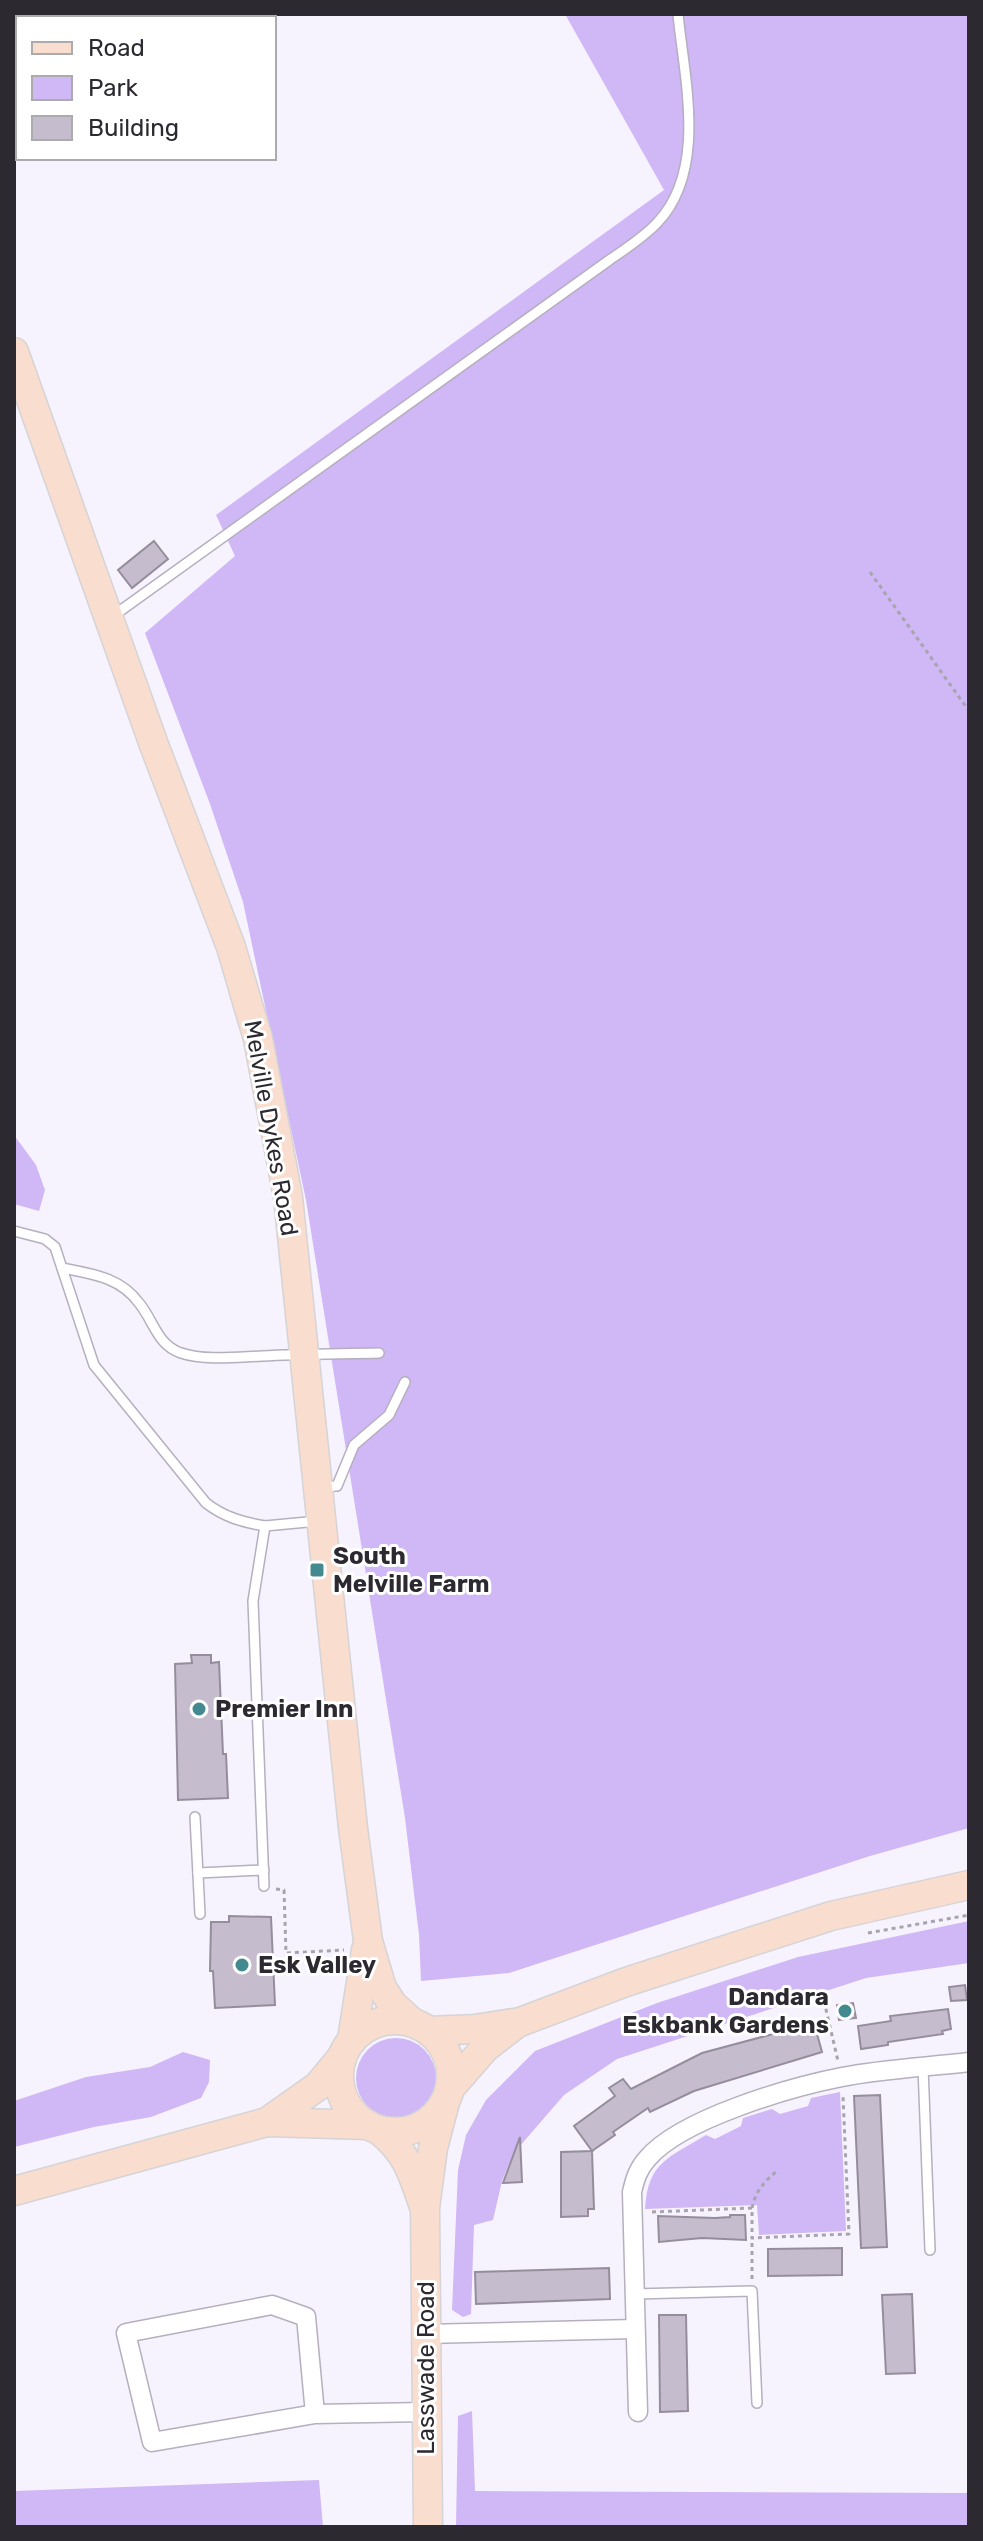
<svg xmlns="http://www.w3.org/2000/svg" width="983" height="2541" viewBox="0 0 983 2541" font-family="Rubik,sans-serif">
  <style>
    .green { fill: #d0b7f6 }
    .building { fill: #c5bdcd; stroke: #958d9d; stroke-width: 2 }
    .lines { fill: none; stroke-linecap: round; stroke-linejoin: round }
    .service-casing { stroke: #b5afbf; stroke-width: 12 }
    .minor-casing { stroke: #b5afbf; stroke-width: 21 }
    .primary-casing { stroke: #d5d4d6; stroke-width: 31 }
    .path { stroke: #a7a4ad; stroke-width: 3; stroke-dasharray: 4 4; stroke-linecap: butt }
    .service { stroke: #fff; stroke-width: 9 }
    .minor { stroke: #fff; stroke-width: 18 }
    .primary { stroke: #f9ddce; stroke-width: 28 }
    .poi-dot { fill: #438a90; stroke: #fff; stroke-width: 3 }
    .labels { text-anchor: middle; dominant-baseline: central; stroke-width: 6; stroke-linejoin: round; paint-order: stroke }
    .street-label { font-size: 24px; fill: #2c2a30; stroke: #fff }
    .poi-label { font-size: 24px; font-weight: bold; fill: #2c2a30; stroke: #fff; text-anchor: start }
  </style>
  <rect width="100%" height="100%" fill="#f7f3fe"/>
  <!-- green -->
  <g class="green">
    <polygon points="565,14 969,14 969,1828 870,1856 509,1973 421,1981 419,1935 405,1818 306,1200 243,902 210,804 145,633 235,556 216,515 664,190"/>
    <polygon points="14,1135 36,1165 45,1190 39,1211 14,1204"/>
    <polygon points="969,1921 969,1963 866,1978 617,2059 564,2095 513,2154 502,2181 493,2220 474,2225 471,2314 463,2317 452,2310 458,2170 466,2135 486,2100 535,2051 657,2003 798,1957"/>
    <circle cx="396" cy="2078" r="40"/>
    <polygon points="183,2052 210,2060 209,2082 201,2098 151,2117 94,2127 14,2147 14,2101 86,2077 150,2067"/>
    <path d="M840,2092L846,2231L759,2235L757,2205L645,2209C648,2161 669,2158 706,2135L715,2139L741,2126L743,2118L772,2109L780,2114L808,2106L811,2098Z"/>
    <polygon points="472,2411 475,2491 969,2493 969,2527 458,2527 456,2525 458,2416"/>
    <polygon points="319,2480 323,2527 14,2527 14,2491"/>
  </g>
  <!-- building -->
  <g class="building">
    <polygon points="154,541 168,559 132,588 118,570"/>
    <polygon points="191,1655 211,1655 211,1663 219,1662 223,1754 226,1754 228,1798 178,1800 175,1664 192,1663"/>
    <polygon points="229,1916 271,1917 275,2005 215,2008 213,1971 210,1971 211,1922 229,1922"/>
    <polygon points="965,1985 967,2000 951,2001 949,1987"/>
    <polygon points="853,2003 856,2018 839,2020 837,2005"/>
    <polygon points="948,2009 951,2029 942,2031 943,2034 888,2042 888,2045 861,2049 858,2026 891,2021 890,2016"/>
    <polygon points="814,2023 822,2052 694,2091 650,2112 648,2108 613,2132 615,2135 592,2151 594,2209 588,2209 588,2216 561,2217 561,2152 592,2151 574,2126 615,2096 609,2088 623,2079 631,2089 702,2053"/>
    <polygon points="880,2095 887,2247 861,2248 854,2096"/>
    <polygon points="520,2137 522,2182 503,2183"/>
    <polygon points="730,2215 745,2215 746,2240 702,2238 659,2242 658,2216 715,2218 730,2217"/>
    <polygon points="842,2248 842,2275 768,2276 768,2249"/>
    <polygon points="609,2268 610,2299 476,2304 475,2272"/>
    <polygon points="912,2294 915,2373 886,2374 882,2295"/>
    <polygon points="659,2315 686,2315 688,2411 660,2412"/>
  </g>
  <g class="lines">
    <!-- service casing -->
    <g class="service-casing">
      <g id="service">
        <path d="M113,616L608,261C625,249 643,238 657,223C708,170 684,78 678,14"/>
        <path d="M14,1231L45,1239L55,1247L94,1365L206,1503C224,1517 242,1522 265,1526"/>
        <path d="M62,1268C92,1274 120,1277 139,1303C154,1321 157,1345 181,1353C205,1361 237,1357 262,1356C301,1354 340,1354 379,1353"/>
        <polyline points="320,1487 337,1486 354,1445 389,1415 405,1382"/>
        <polyline points="195,1817 200,1914"/>
        <polyline points="198,1873 264,1870"/>
        <polyline points="264,1886 253,1601 265,1526 318,1521"/>
        <polyline points="923,2067 930,2250"/>
        <polyline points="634,2294 752,2291 757,2403"/>
      </g>
    </g>
    <!-- minor casing -->
    <g class="minor-casing">
      <g id="minor">
        <polyline points="425,2334 635,2329"/>
        <path d="M638,2412L632,2192C635,2179 638,2169 647,2159C680,2119 791,2087 842,2077C883,2069 927,2067 969,2062"/>
        <polyline points="315,2414 306,2317 272,2305 126,2333 152,2442 315,2414 425,2412"/>
      </g>
    </g>
    <!-- primary casing -->
    <g class="primary-casing">
      <g id="primary">
        <polyline points="14,352 154,745 231,947 258,1039 288,1197 353,1828 368,1941 382,1988 393,2005 412,2022"/>
        <circle cx="395" cy="2076" r="56"/>
        <polyline points="429,2031 475,2029 520,2022 626,1982 831,1916 969,1885"/>
        <polyline points="352,2040 366,1950"/>
        <polyline points="451,2087 485,2048 516,2024"/>
        <polyline points="267,2122 318,2086 342,2057"/>
        <path d="M380,2131C407,2153 412,2172 423,2204"/>
        <polyline points="14,2191 267,2122 368,2125"/>
        <polyline points="428,2527 425,2208 433,2148 445,2102"/>
      </g>
    </g>
    <!-- path -->
    <g class="path">
      <polyline points="870,572 969,711"/>
      <polyline points="276,1889 284,1890 286,1953 344,1950"/>
      <polyline points="868,1933 969,1915"/>
      <polyline points="824,2001 838,2061"/>
      <path d="M752,2208C756,2190 764,2182 778,2170"/>
      <polyline points="652,2212 752,2208 752,2238 849,2234 843,2096"/>
      <polyline points="752,2279 752,2238"/>
    </g>
    <!-- service -->
    <use href="#service" class="service"/>
    <!-- minor -->
    <use href="#minor" class="minor"/>
    <!-- primary -->
    <use href="#primary" class="primary"/>
  </g>
  <!-- markers -->
  <g class="poi-dot">
    <rect x="309" y="1562" width="16" height="16" rx="4"/>
    <circle cx="199" cy="1709" r="8"/>
    <circle cx="242" cy="1965" r="8"/>
    <circle cx="845" cy="2011" r="8"/>
  </g>
  <g class="labels">
    <!-- street labels -->
    <g class="street-label">
      <text transform="translate(271 1128) rotate(80)">Melville Dykes Road</text>
      <text transform="translate(426 2368) rotate(-90)">Lasswade Road</text>
    </g>
    <!-- poi labels -->
    <g class="poi-label">
      <text x="333" y="1556">South<tspan x="333" dy="28">Melville Farm</tspan></text>
      <text x="215" y="1709">Premier Inn</text>
      <text x="258" y="1965">Esk Valley</text>
      <text x="829" y="1997" text-anchor="end">Dandara<tspan x="829" dy="28">Eskbank Gardens</tspan></text>
    </g>
  </g>
  <!-- border -->
  <rect width="983" height="2541" fill="none" stroke="#2c2a30" stroke-width="32"/>
  <!-- legend -->
  <rect x="16" y="16" width="260" height="144" fill="#ffffff" stroke="#abaaac" stroke-width="2"/>
  <rect x="32" y="42" width="40" height="12" fill="#f9ddce" stroke="#abaaac" stroke-width="2"/>
  <text x="88" y="56" font-size="24" fill="#2c2a30">Road</text>
  <rect x="32" y="76" width="40" height="24" fill="#d0b7f6" stroke="#abaaac" stroke-width="2"/>
  <text x="88" y="96" font-size="24" fill="#2c2a30">Park</text>
  <rect x="32" y="116" width="40" height="24" fill="#c5bdcd" stroke="#abaaac" stroke-width="2"/>
  <text x="88" y="136" font-size="24" fill="#2c2a30">Building</text>
</svg>
